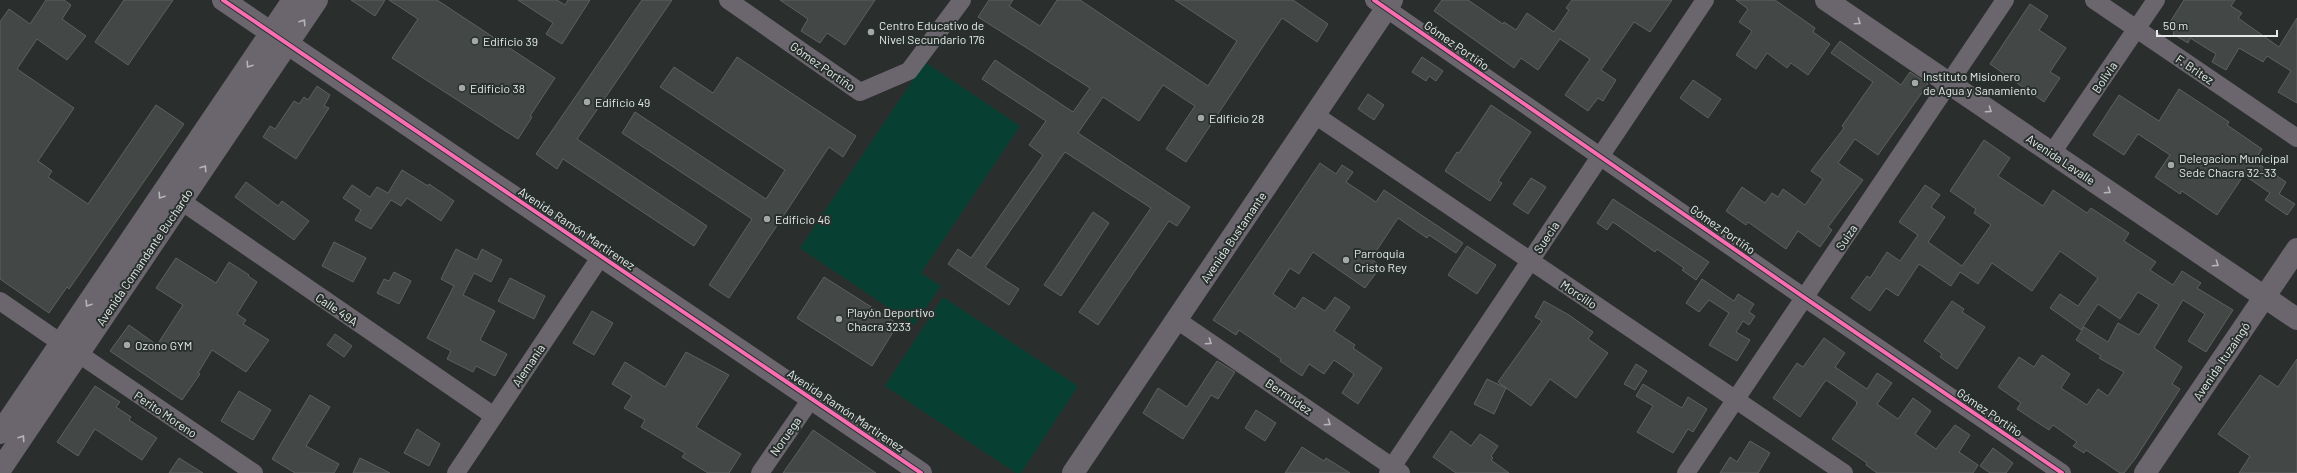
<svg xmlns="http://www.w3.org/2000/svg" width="2297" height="473" viewBox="0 0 2297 473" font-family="Barlow,sans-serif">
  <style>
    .green { fill: #074032 }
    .building { fill: #434745; stroke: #5d615f }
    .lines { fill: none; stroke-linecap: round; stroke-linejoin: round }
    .minor { stroke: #6b656d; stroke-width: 18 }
    .major { stroke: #6b656d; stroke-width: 22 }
    .cycleway-casing { stroke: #28302d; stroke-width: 6 }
    .cycleway { stroke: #f96db3; stroke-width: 4 }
    .oneway { stroke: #b4b5b7 }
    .poi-dot { fill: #a4a8a6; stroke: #28302d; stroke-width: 1.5 }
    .labels { text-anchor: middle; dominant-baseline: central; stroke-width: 4; stroke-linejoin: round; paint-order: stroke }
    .poi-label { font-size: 12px; fill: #e5eae8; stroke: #28302d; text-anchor: start }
    .street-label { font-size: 12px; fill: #e5eae8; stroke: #28302d }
  </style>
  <rect width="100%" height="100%" fill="#2a2e2c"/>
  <!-- green -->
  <g class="green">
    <polygon points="925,62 1020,126 921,273 941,286 914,325 800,248"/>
    <polygon points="943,297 1078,386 1021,473 1016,473 885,386"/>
  </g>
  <!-- building -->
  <g class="building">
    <polygon points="46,0 64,0 71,5 62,19 86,36 67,60 37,39 17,69 74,108 38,161 52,171 48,177 88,204 156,105 184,124 69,289 67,287 49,313 0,279 0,22 9,9 30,24"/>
    <polygon points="124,0 173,0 128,65 95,42"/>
    <polygon points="351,0 385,0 375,16"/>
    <polygon points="389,0 437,0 555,78 530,116 532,117 518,139 392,58 418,19"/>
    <polygon points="518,0 557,0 565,5 568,0 590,0 562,44 546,34 553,23"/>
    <polygon points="642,0 672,0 577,139 707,226 694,246 563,159 557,169 536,154"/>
    <polygon points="780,0 875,0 845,45 827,33 820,43 801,31 808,19"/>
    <polygon points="989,0 1013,0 1009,6 1040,26 1057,0 1080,0 1208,86 1237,41 1175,0 1293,0 1328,24 1317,42 1282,18 1186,162 1166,149 1195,106 1163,85 1139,121 1103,97 1078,133 1190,207 1177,226 1169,221 1098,325 1079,312 1151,208 1065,152 985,267 1019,289 1009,305 948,264 958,249 971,258 1043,155 1029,145 1046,121 982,79 995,60 1073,112 1090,88 978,17"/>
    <polygon points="1442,0 1468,0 1503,24 1504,22 1516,30 1527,13 1554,32 1569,10 1566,8 1572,0 1672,0 1650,32 1634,22 1601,70 1616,80 1603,101 1598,98 1588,111 1565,95 1590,59 1560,39 1538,70 1521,58 1514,68 1434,11"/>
    <polygon points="1736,0 1775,0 1815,28 1813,32 1830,44 1808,75 1791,63 1787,68 1767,53 1756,69 1736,55 1752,31 1739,22 1748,9"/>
    <polygon points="2184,0 2235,0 2231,6 2242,13 2238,18 2279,47 2297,18 2297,103 2278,92 2291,71 2267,56 2263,62 2239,48 2226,70 2212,62 2216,54 2190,38 2188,43 2173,34 2174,32 2167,27"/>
    <polygon points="2030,4 2048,16 2039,30 2066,48 2050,72 2060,78 2044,102 1990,64"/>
    <polygon points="1840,41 1901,85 1910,72 1928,84 1878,155 1855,139 1838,163 1863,180 1828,227 1832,230 1820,247 1798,231 1786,249 1748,222 1746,225 1726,211 1742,187 1765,203 1772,193 1778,197 1783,189 1805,205 1823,179 1811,171 1844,128 1842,126 1873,82 1831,53"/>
    <polygon points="737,57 856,136 843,157 829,147 729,298 709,285 752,219 622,133 635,112 766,199 785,170 660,87 674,67 713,93"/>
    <polygon points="1422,57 1443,71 1436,81 1429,76 1426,81 1412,72"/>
    <polygon points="1693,80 1721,99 1708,118 1680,98"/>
    <polygon points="317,86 330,95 324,106 329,108 296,159 263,137 270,126 275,129 294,101 299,104 304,97 308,100"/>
    <polygon points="2179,89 2229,122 2227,125 2262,149 2254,161 2286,182 2279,194 2295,204 2287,215 2265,200 2270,193 2244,175 2217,215 2182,191 2180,194 2155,177 2170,155 2138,134 2124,155 2093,135 2119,95 2159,121"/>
    <polygon points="1368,94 1384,105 1374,120 1358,109"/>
    <polygon points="1491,105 1531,132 1498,181 1502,183 1490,201 1445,171 1457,152 1459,153"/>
    <polygon points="1984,140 2010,158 1998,176 2043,206 2053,190 2087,213 2091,208 2129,233 2124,241 2156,262 2150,270 2173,285 2182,271 2201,283 2197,288 2233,310 2206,352 2188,341 2205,314 2183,300 2154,348 2182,367 2172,384 2180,389 2135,459 2124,473 2120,473 2086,450 2084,453 2073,446 2077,442 2053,425 2049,430 2017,409 2021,403 1998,387 2019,357 2034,367 2042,355 2070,374 2061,388 2087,405 2098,389 2108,396 2124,372 2099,358 2101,356 2076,340 2084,327 2108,342 2118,323 2139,335 2159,305 2138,292 2120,319 2098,304 2081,330 2050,308 2060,294 2078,306 2098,278 2060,251 2032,291 1992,263 1978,284 1960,272 1951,286 1919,264 1898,296 1886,288 1870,311 1851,298 1867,276 1870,278 1887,252 1900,261 1918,235 1899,222 1925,185 1940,195 1931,207 1945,217 1928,242 1962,266 1991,225 1974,213 1976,209 1950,191"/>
    <polygon points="1320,163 1336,174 1342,165 1353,172 1346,182 1376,202 1384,190 1463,243 1456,253 1429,235 1427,238 1398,218 1371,259 1381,266 1365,288 1313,252 1299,274 1290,268 1273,294 1295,309 1303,297 1325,311 1335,297 1350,307 1334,331 1355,345 1353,348 1382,368 1358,404 1342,393 1354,374 1334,360 1324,374 1309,364 1302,376 1280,361 1281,359 1239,330 1236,335 1213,320"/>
    <polygon points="402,170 428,186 429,184 454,201 441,221 407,198 401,206 391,200 371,229 355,220 361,210 343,198 352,185 370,197 377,187 388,193"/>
    <polygon points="1531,178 1546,187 1528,214 1513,204"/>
    <polygon points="246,182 278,206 282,201 309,221 294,240 235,197"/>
    <polygon points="1613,199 1709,262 1696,280 1682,270 1684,268 1657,249 1655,252 1613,222 1607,230 1597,223"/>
    <polygon points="1093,212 1109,223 1061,296 1044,285"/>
    <polygon points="334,242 366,258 353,282 322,266"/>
    <polygon points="1467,246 1496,265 1477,294 1448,275"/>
    <polygon points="456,249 477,260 482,249 502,260 491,282 474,273 463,295 495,311 480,340 507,354 495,376 476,366 473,372 447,359 451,351 427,338 454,286 441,279"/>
    <polygon points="176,258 216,283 229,262 249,275 248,276 257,282 237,314 246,320 243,324 269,340 246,372 212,350 198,373 200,374 182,400 110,351 129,325 157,345 183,305 156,288"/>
    <polygon points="394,272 411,281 399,304 377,293 384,279 389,281"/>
    <polygon points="824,277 898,324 872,366 797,318"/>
    <polygon points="510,278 545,296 534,319 498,301"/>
    <polygon points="1702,279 1734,301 1738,294 1754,304 1749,312 1755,316 1749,325 1743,321 1736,332 1750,340 1737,361 1709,345 1729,313 1709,300 1699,312 1686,303"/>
    <polygon points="1544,301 1569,315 1593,332 1588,339 1608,353 1576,398 1550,379 1531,406 1498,382 1542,321 1535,317"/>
    <polygon points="1952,301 1964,309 1962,312 1985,327 1957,369 1940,357 1942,354 1924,341"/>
    <polygon points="592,311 613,323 594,355 573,343"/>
    <polygon points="335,334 352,346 344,357 327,345"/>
    <polygon points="1824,338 1845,353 1835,367 1867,389 1877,373 1892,383 1877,404 1898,419 1913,398 1931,411 1915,434 1936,449 1955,425 1970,435 1959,452 1978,465 1973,473 1877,473 1866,465 1867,463 1832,439 1857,404 1856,401 1826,380 1800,417 1773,398 1797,363 1803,367"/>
    <polygon points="686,352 729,375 696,427 741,454 729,473 708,473 682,457 685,453 641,427 645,420 624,408 632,396 612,384 625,362 665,387"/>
    <polygon points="2297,359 2297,473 2239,473 2250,456 2218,434 2260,375 2278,387"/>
    <polygon points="1217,361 1235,372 1218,399 1211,395 1183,439 1143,413 1158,388 1187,407"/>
    <polygon points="1636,364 1647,371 1635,390 1624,384"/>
    <polygon points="1487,379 1506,388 1494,414 1474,404"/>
    <polygon points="1643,384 1682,408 1688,397 1707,409 1693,432 1688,429 1673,453 1637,432 1653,406 1636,396"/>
    <polygon points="95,386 120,402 116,407 131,417 129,420 157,438 142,460 95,429 78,456 57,442"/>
    <polygon points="239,391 271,410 253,440 221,421"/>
    <polygon points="310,395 330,407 306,446 339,464 334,473 295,473 272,459"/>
    <polygon points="1256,410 1276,423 1265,441 1245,428"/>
    <polygon points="417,429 440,444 429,466 404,453"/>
    <polygon points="813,430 876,473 783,473"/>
    <polygon points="1451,431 1471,446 1480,434 1498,446 1491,456 1493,458 1491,460 1509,473 1456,473 1433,457"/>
    <polygon points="1750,441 1770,453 1758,473 1720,473 1730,457 1737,462"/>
    <polygon points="1302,447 1324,461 1326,458 1350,473 1285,473"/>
    <polygon points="1993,448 2013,463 2006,473 1990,473 1980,466"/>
    <polygon points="179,458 203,473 169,473"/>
    <polygon points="360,458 390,473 353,473"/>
  </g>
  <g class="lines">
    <!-- minor -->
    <g class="minor">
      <polyline points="728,0 860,92 909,71 962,0"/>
      <polyline points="1374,0 1805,298 2062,473"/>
      <polyline points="2094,0 2297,138"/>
      <polyline points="1315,115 1844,473"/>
      <polyline points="2052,153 2156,0"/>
      <polyline points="181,201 494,416"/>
      <polyline points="0,301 61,343"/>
      <polyline points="1177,320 1401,473"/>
      <polyline points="79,354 254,473"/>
      <polyline points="456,473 601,256"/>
      <polyline points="760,473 811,399"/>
      <polyline points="1388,473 1705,0"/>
      <polyline points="1686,473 2005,0"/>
    </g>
    <!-- major -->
    <g class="major">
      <polyline points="223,0 921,473"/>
      <polyline points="1826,0 2297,319"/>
      <polyline points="0,433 293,0"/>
      <polyline points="0,470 317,0"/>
      <polyline points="1073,473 1392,0"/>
      <polyline points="2145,473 2297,249"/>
    </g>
    <!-- cycleway casing -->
    <g class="cycleway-casing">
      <g id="cycleway">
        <polyline points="223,0 921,473"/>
        <polyline points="1374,0 1805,298 2062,473"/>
      </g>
    </g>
    <!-- cycleway -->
    <use href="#cycleway" class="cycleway"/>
  </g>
  <!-- one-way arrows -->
  <defs><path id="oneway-chevron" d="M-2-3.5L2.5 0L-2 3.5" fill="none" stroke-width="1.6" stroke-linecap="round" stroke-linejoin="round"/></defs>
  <g class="oneway">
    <use href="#oneway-chevron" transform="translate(303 22) rotate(-56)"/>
    <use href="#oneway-chevron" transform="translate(1858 22) rotate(34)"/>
    <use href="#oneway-chevron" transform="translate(249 65) rotate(124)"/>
    <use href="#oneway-chevron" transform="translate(1989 110) rotate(34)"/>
    <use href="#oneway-chevron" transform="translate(204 168) rotate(-56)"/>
    <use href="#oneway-chevron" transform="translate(2108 191) rotate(34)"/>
    <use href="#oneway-chevron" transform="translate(161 196) rotate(124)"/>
    <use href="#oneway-chevron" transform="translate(2216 264) rotate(34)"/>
    <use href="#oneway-chevron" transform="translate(88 304) rotate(124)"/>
    <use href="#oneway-chevron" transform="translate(1209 342) rotate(34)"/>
    <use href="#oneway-chevron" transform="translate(1328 423) rotate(34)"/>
    <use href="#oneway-chevron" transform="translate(22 438) rotate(-56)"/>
  </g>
  <!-- markers -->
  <g class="poi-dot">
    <circle cx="871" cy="32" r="4"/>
    <circle cx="475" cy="41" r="4"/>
    <circle cx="1915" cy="83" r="4"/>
    <circle cx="462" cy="88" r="4"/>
    <circle cx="587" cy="102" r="4"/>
    <circle cx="1201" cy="118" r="4"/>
    <circle cx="2171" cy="165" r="4"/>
    <circle cx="767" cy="219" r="4"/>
    <circle cx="1346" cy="260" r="4"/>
    <circle cx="839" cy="319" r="4"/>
    <circle cx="127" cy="345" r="4"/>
  </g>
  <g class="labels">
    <!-- poi labels -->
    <g class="poi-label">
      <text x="879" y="25">Centro Educativo de<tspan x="879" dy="14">Nivel Secundario 176</tspan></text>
      <text x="483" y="41">Edificio 39</text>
      <text x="1923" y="76">Instituto Misionero<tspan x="1923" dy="14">de Agua y Sanamiento</tspan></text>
      <text x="470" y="88">Edificio 38</text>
      <text x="595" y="102">Edificio 49</text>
      <text x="1209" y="118">Edificio 28</text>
      <text x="2179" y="158">Delegacion Municipal<tspan x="2179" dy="14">Sede Chacra 32-33</tspan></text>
      <text x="775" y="219">Edificio 46</text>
      <text x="1354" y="253">Parroquia<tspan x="1354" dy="14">Cristo Rey</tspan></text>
      <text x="847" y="312">Playón Deportivo<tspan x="847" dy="14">Chacra 3233</tspan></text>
      <text x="135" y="345">Ozono GYM</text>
    </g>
    <!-- street labels -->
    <g class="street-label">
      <text transform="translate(1457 45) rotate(35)">Gómez Portiño</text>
      <text transform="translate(823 66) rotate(35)">Gómez Portiño</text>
      <text transform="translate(2195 69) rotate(34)">F. Britez</text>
      <text transform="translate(2104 77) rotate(-56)">Bolivia</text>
      <text transform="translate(2061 159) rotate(34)">Avenida Lavalle</text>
      <text transform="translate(577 228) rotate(34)">Avenida Ramón Martirenez</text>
      <text transform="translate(1723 229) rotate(35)">Gómez Portiño</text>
      <text transform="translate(1233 237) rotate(-56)">Avenida Bustamante</text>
      <text transform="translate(1546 237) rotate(-56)">Suecia</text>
      <text transform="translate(1846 237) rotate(-56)">Suiza</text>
      <text transform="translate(144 257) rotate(-56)">Avenida Comandante Buchardo</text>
      <text transform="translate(1579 294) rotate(34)">Morcillo</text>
      <text transform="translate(337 309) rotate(34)">Calle 49A</text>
      <text transform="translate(2221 361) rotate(-56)">Avenida Ituzaingó</text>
      <text transform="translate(528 365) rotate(-56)">Alemania</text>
      <text transform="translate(1289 396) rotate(34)">Bermúdez</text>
      <text transform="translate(846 410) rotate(34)">Avenida Ramón Martirenez</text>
      <text transform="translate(1990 412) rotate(34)">Gómez Portiño</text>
      <text transform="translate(166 414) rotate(34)">Perito Moreno</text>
      <text transform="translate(785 436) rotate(-55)">Noruega</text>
    </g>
  </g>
  <!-- scale -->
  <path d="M2157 30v6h120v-6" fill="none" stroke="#e5eae8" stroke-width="2"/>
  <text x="2163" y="30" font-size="12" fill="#e5eae8" stroke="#28302d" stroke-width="3" paint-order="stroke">50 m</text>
</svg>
